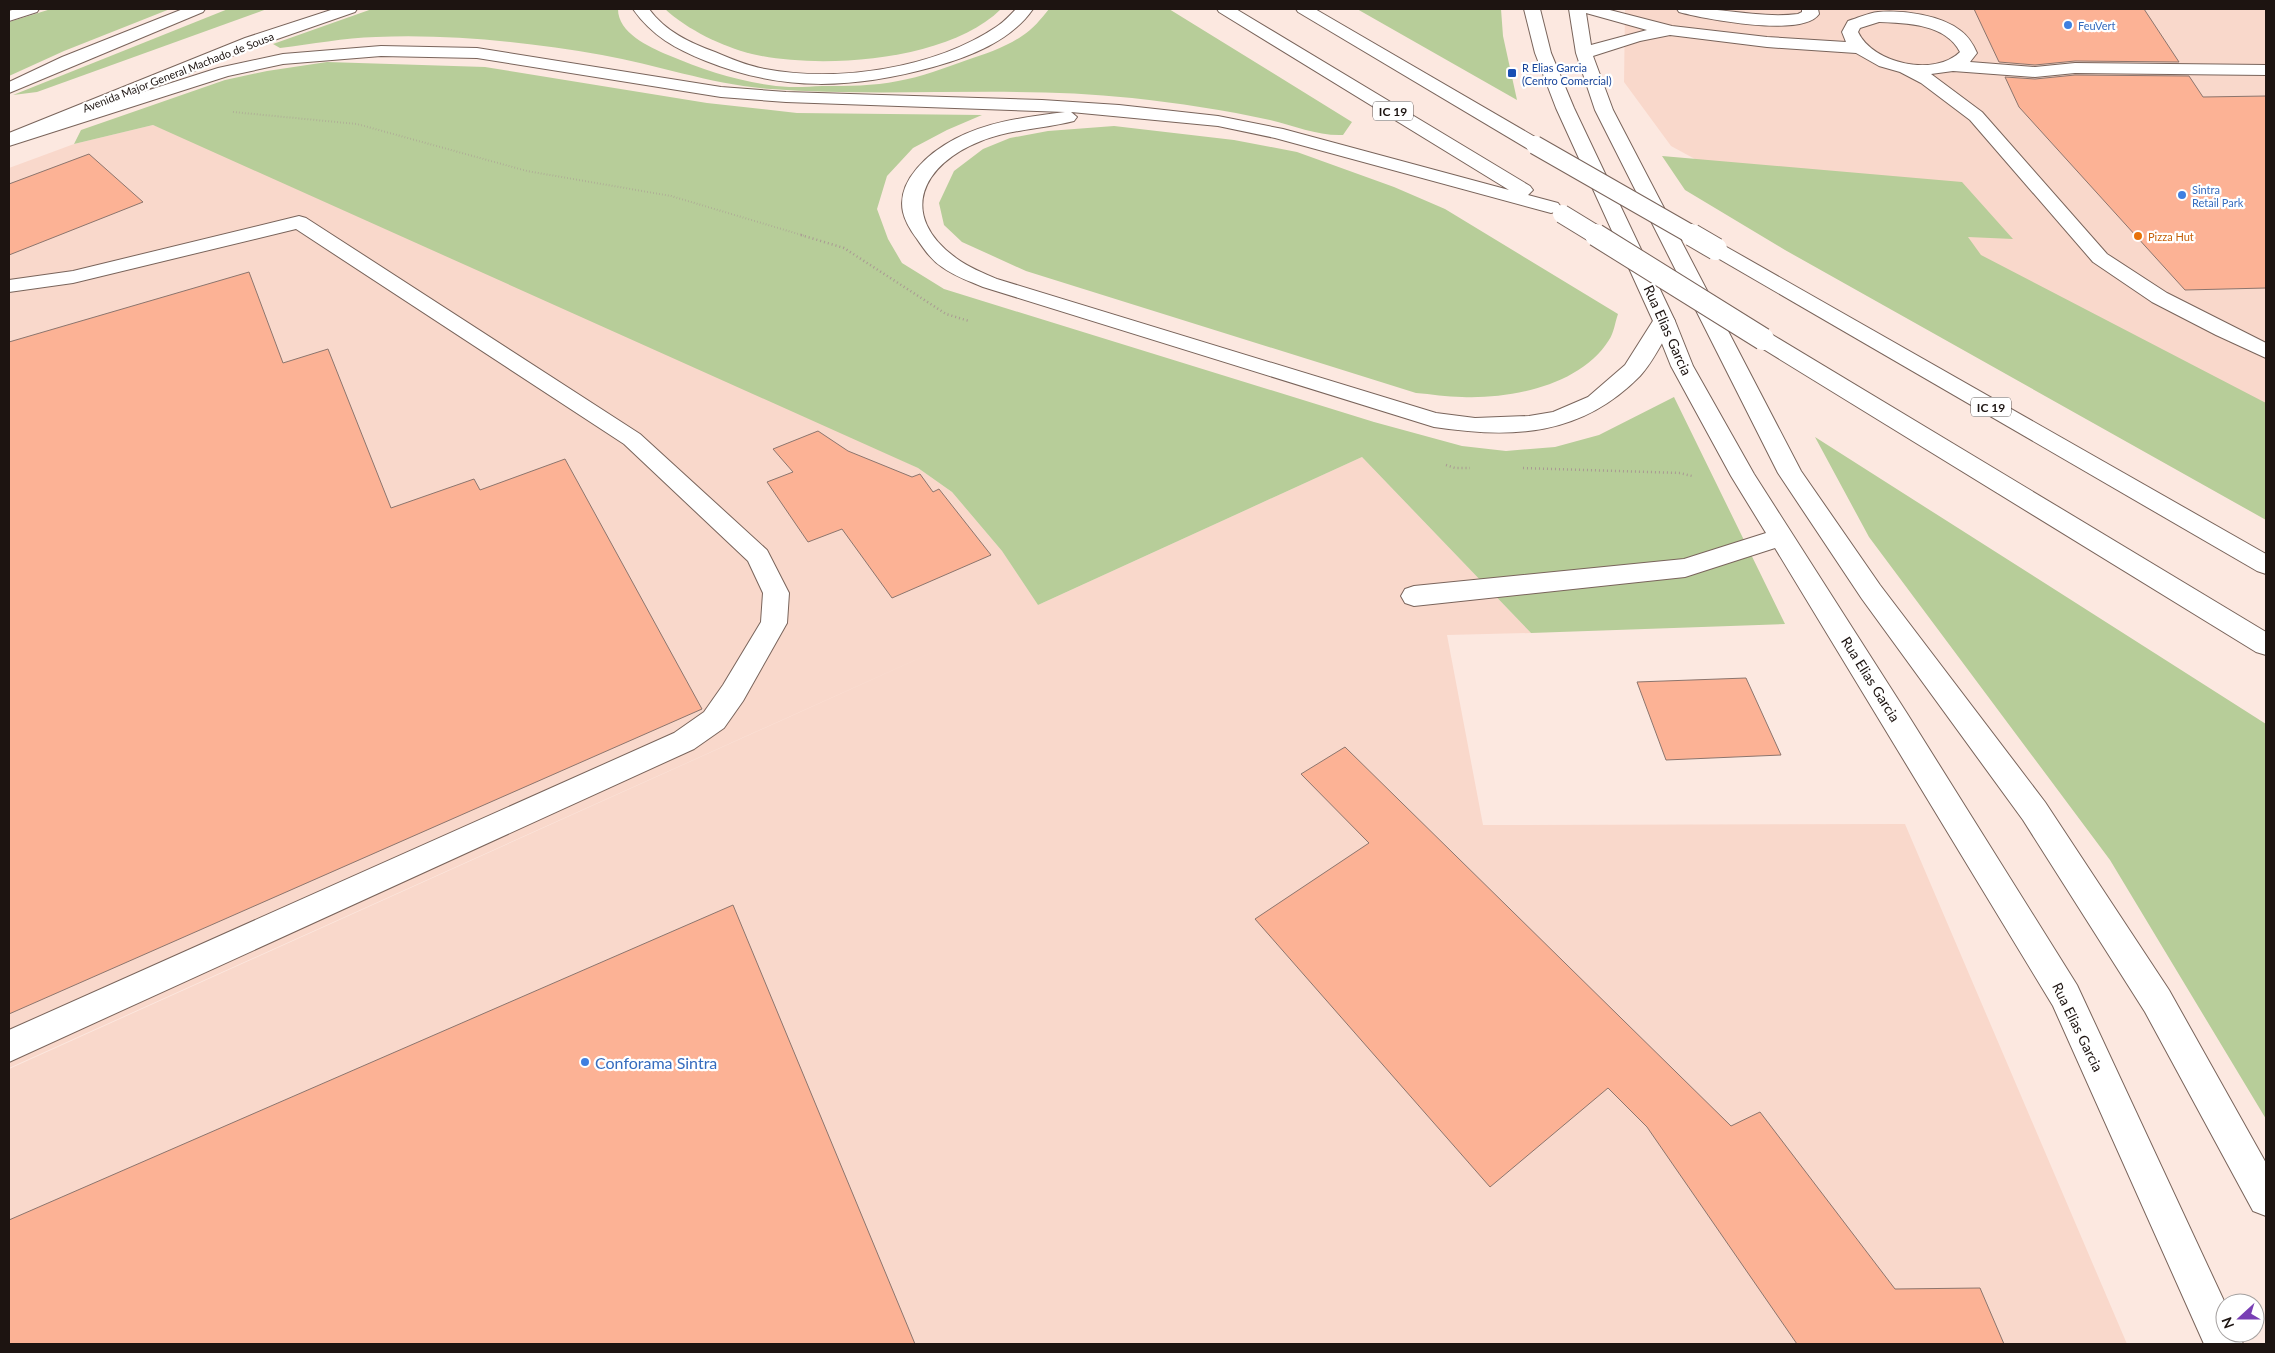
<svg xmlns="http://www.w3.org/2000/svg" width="2275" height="1353" viewBox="0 0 2275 1353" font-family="Lato,sans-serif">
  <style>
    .built { fill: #f9d8cb }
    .green { fill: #b7cd99 }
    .building { fill: #fcb295; stroke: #8c756d }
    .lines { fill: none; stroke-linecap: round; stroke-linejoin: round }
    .minor-casing { stroke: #79645b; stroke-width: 2 }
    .highway-casing { stroke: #79645b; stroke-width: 2 }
    .path-far1 { stroke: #a99993; stroke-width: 2; stroke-dasharray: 0.5 2.5; stroke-linecap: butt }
    .path { stroke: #a99993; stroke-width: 2.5; stroke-dasharray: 1 3; stroke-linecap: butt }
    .minor { fill: #fff; fill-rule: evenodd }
    .highway { fill: #fff; fill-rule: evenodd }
    .highway-bridge-far1-casing { stroke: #79645b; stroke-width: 20; stroke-linecap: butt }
    .highway-bridge-casing { stroke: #79645b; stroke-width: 24; stroke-linecap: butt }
    .highway-bridge-far1 { stroke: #fff; stroke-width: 18 }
    .highway-bridge { stroke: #fff; stroke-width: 22 }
    .shop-dot { fill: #3f7fe0; stroke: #fff; stroke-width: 2 }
    .transit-dot { fill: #1a4fb4; stroke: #fff; stroke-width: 2 }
    .food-dot { fill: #e8710a; stroke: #fff; stroke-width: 2 }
    .labels { text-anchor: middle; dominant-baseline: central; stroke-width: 4.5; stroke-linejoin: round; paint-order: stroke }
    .far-shop-label { font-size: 11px; fill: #366cbe; stroke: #fff; text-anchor: start }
    .far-transit-label { font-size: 11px; fill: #164399; stroke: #fff; text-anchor: start }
    .far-street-label { font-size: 11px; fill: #1d1411; stroke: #fff }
    .far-food-label { font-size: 11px; fill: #c56008; stroke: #fff; text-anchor: start }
    .shield { fill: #fff; stroke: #615a58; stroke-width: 1 }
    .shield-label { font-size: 12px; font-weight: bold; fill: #1d1411 }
    .street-label { font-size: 14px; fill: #1d1411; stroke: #fff }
    .near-shop-label { font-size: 16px; fill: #366cbe; stroke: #fff; text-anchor: start }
  </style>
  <rect width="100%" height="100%" fill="#fce8e0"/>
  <!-- built -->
  <g class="built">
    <polygon points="1625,9 2266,10 2266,451 1728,177 1671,146 1624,82"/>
    <polygon points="153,125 460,246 918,468 952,492 1002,551 1038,605 1362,457 1531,633 1447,635 1483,825 1905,824 2127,1344 9,1344 9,1069 953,643 9,1068 9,168 74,144"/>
  </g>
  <!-- green -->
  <g class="green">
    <polygon points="51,9 170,9 64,51 9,76 9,22"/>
    <polygon points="228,9 267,9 37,92 13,95"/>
    <path d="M372,9H618C618,33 649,47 668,55C701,69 734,80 769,85C787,88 805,87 822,86C848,86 873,86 898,81C921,77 945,68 967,60C986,54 1006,47 1022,36C1033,29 1041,19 1049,9H1169L1352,122L1343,135C1318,136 1295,126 1270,120C1225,110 1178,103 1132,98C1012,85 891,98 771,89C713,85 658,65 602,55C528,42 451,34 376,37C344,38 312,44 280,48L273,44Z"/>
    <path d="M665,9H1001C949,61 820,70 752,54C721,46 688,30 665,9Z"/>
    <polygon points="1357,9 1501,9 1503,36 1517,100"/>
    <polygon points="327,62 485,67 707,103 797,113 982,115 947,130 913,148 887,176 877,209 888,239 902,263 944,289 1374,422 1462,446 1506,451 1555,447 1599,435 1674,397 1785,624 1531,633 1362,457 1038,605 1002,551 952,492 918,468 153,125 74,144 81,130 225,80 267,71"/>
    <path d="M1114,126L1234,140L1297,152L1394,187L1445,209L1618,314C1615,322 1614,333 1609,340C1581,385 1512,399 1462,397C1447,397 1431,394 1416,393L1026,271L962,242L944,225L939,203L954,171L983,149L1010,138L1048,131Z"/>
    <polygon points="1662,156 1962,182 2013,239 1968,237 1981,255 2266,403 2266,520 1785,250 1685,190"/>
    <polygon points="1815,437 2266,724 2266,1119 2110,860 1869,537"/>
  </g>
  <!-- building -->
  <g class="building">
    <polygon points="1974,9 2144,9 2179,62 2075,61 2035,65 1999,62"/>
    <polygon points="2075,75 2189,76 2203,97 2266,96 2266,288 2185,290 2019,107 2005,77 2035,79"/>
    <polygon points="89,154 143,202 9,255 9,184"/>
    <polygon points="249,272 283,363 328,349 391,508 474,479 480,490 565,459 702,709 9,1014 9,342"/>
    <polygon points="818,431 848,451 912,477 920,474 933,492 939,489 991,555 892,598 842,529 808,542 767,482 793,472 773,449"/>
    <polygon points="1746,678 1781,755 1666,760 1637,682"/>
    <polygon points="1345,747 1731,1126 1760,1112 1895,1289 1980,1288 2004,1344 1797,1344 1647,1127 1608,1088 1490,1187 1255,919 1369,843 1301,774"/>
    <polygon points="733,905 915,1344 9,1344 9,1220"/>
  </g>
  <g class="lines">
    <!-- minor casing -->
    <g class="minor-casing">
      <g id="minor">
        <polygon points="15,9 39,9 37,12 9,21 9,11"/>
        <polygon points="334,9 357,9 355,12 257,46 9,144 9,133 245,38"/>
        <polygon points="1524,9 1540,9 1551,53 1574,108 1675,321 1693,366 1754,474 1908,715 2077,985 2225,1303 2225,1333 2239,1333 2243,1344 2204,1344 2053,1006 1775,548 1685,577 1414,606 1405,603 1401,596 1405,589 1414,586 1684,559 1766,533 1731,476 1671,366 1653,321 1556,108 1535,53"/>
        <path d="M1569,9H1606L1672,26L1767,37L1846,42L1842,32L1848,21C1858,18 1868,13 1878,12C1903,10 1941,15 1961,31C1969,37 1973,44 1977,53L1970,62L2035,67L2075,63L2266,65V75L2075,73L2035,77L1953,71L1931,74L1982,112L2107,254L2167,293L2266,343V358L2216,335L2152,302L2093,262L1970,120L1921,83L1900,72L1879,66L1856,53L1767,47L1670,35L1640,41L1593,56L1613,110L1801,471L1880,585L2045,802L2169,990L2266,1163V1216L2253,1211L2145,1012L2023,820L1862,599L1778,473L1595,110L1576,53ZM1586,13L1647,30L1591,45ZM1879,22C1907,23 1946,24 1960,52C1935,77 1873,64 1858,32L1860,28Z"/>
        <path d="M1677,9C1717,6 1757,19 1798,14L1802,12V9H1818L1819,14C1803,38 1704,19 1679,12Z"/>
        <polygon points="299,216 306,218 640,434 767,550 789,593 787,623 743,701 724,728 694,749 9,1062 9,1030 674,733 704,712 723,685 761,622 763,593 748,561 624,444 296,229 73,283 9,292 9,280 73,271"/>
      </g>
    </g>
    <!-- highway casing -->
    <g class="highway-casing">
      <g id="highway">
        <polygon points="183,9 205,9 203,12 9,93 9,82 62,57"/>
        <path d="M633,9H649C665,31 690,43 715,52C731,59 748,66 765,69C838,83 935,68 996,27C1004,22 1010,15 1016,9H1033C1011,41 969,57 933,67C853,89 783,92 706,61C676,49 652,36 633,9Z"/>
        <path d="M1217,9H1236L1530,186L1533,190L1528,195L1558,203L1561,207L1558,211L1551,213L1275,138L1218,126L1071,112L1077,117L1074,121C1043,129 1011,129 981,141C922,164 897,215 956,258C968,267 983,273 997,279L1436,413L1475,418L1529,416L1553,412L1588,397L1625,365L1656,316L1664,315L1672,316L1675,321C1664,338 1654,361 1640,376C1581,436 1513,439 1434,427L983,287C969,281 954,276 942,267C931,260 924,249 917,239C911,231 905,221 903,212C896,180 930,152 955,139C988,121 1028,117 1065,112L786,102L721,97L477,58L381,56L283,64L228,76L9,146V135L218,68L283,54L381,46L477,48L721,87L786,92L1042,100L1119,105L1218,116L1283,129L1509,190L1219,12Z"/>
        <polygon points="1296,9 1315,9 1542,141 1544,145 1542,149 1535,151 1528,149 1298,12"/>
        <polygon points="1716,243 1723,245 2266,554 2266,574 2257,571 1709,253 1706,249 1709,245"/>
        <polygon points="1763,332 1771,334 2266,632 2266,655 2256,652 1755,344 1752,339 1755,334"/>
      </g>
    </g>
    <!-- path-far1 -->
    <polyline class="path-far1" points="233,112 357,124 527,171 671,196 805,236"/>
    <!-- path -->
    <g class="path">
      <polyline points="801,235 844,248 946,314 969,321"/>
      <polyline points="1446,465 1455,468 1470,468"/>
      <polyline points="1523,468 1680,473 1692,476"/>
    </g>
    <!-- minor -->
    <use href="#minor" class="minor"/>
    <!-- highway -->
    <use href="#highway" class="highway"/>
    <!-- highway-bridge-far1 casing -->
    <g class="highway-bridge-far1-casing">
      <g id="highway-bridge-far1">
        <polyline points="1535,145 1694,236"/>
        <polyline points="1562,214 1598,236"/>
      </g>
    </g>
    <!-- highway-bridge casing -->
    <g class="highway-bridge-casing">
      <g id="highway-bridge">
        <polyline points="1596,235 1763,339"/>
        <polyline points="1692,235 1716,249"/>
      </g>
    </g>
    <!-- highway-bridge-far1 -->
    <use href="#highway-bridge-far1" class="highway-bridge-far1"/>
    <!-- highway-bridge -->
    <use href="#highway-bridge" class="highway-bridge"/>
  </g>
  <!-- markers -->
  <g class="shop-dot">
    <circle cx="2068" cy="25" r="5"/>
    <circle cx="2182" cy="195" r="5"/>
    <circle cx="585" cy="1062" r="5"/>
  </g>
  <rect class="transit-dot" x="1507" y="68" width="10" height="10" rx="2.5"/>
  <circle class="food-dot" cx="2138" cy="236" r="5"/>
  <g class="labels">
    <!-- far-shop labels -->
    <g class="far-shop-label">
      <text x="2078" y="25">FeuVert</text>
      <text x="2192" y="189">Sintra<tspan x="2192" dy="13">Retail Park</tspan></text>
    </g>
    <!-- far-transit labels -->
    <g class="far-transit-label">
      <text x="1522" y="67">R Elias Garcia<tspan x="1522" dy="13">(Centro Comercial)</tspan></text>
    </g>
    <!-- far-street labels -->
    <g class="far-street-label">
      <text transform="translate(178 72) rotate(-21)">Avenida Major General Machado de Sousa</text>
    </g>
    <!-- far-food labels -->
    <g class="far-food-label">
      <text x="2148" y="236">Pizza Hut</text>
    </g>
    <!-- shield labels -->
    <g class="shield">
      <rect x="1373" y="101.5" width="40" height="19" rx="4"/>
      <rect x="1971" y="397.5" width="40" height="19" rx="4"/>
    </g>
    <g class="shield-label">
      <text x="1393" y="111">IC 19</text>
      <text x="1991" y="407">IC 19</text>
    </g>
    <!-- street labels -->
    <g class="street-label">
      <text transform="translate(1668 330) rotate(66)">Rua Elias Garcia</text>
      <text transform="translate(1871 679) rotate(58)">Rua Elias Garcia</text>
      <text transform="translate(2078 1027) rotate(64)">Rua Elias Garcia</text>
    </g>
    <!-- near-shop labels -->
    <g class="near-shop-label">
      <text x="595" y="1062">Conforama Sintra</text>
    </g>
  </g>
  <!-- border -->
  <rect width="2275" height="1353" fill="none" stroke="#1d1411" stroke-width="20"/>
  <!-- north arrow -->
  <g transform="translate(2240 1318) rotate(249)"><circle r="24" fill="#ffffff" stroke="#a5a1a0"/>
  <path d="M0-4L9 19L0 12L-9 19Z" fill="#783eb4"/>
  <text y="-8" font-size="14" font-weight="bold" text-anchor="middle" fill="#1d1411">N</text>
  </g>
</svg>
